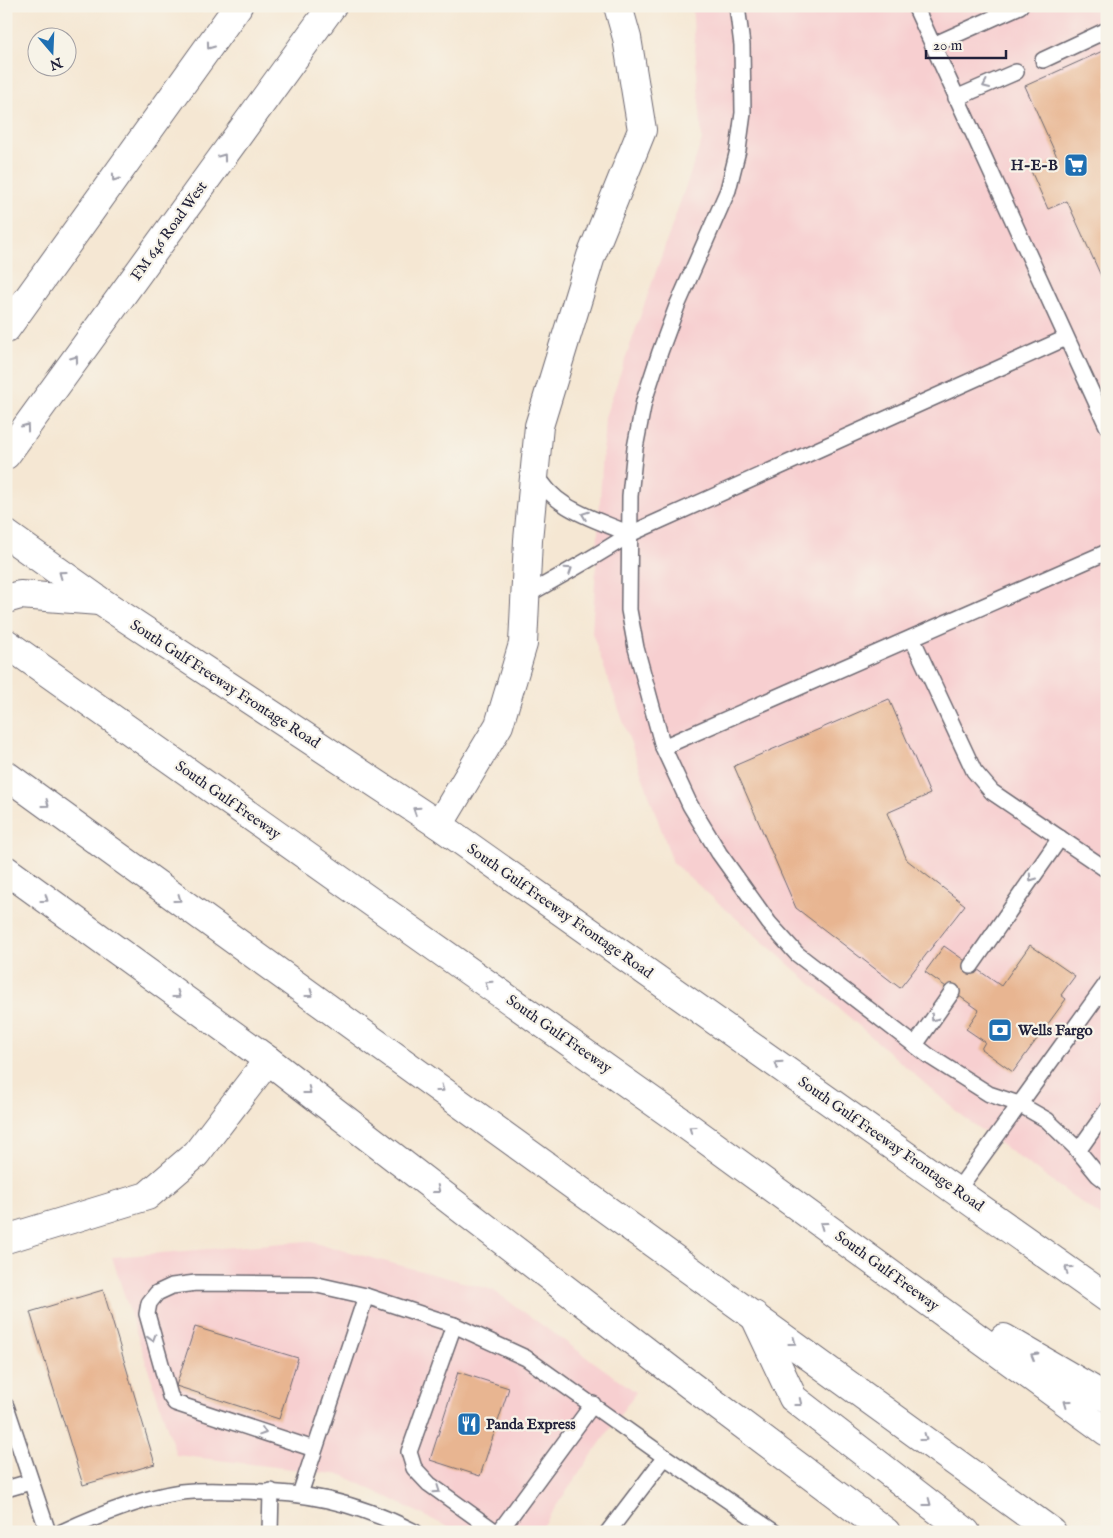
<svg xmlns="http://www.w3.org/2000/svg" width="1113" height="1538" viewBox="0 0 1113 1538" font-family="'IM FELL English',serif">
  <style>
    .built { fill: #f7cfd0 }
    .building { fill: #e8b591 }
    .lines { fill: none; stroke-linecap: round; stroke-linejoin: round }
    .service-casing { stroke: #6c6770; stroke-width: 18 }
    .secondary-casing { stroke: #6c6770; stroke-width: 30 }
    .motorway-casing { stroke: #6c6770; stroke-width: 30 }
    .service { stroke: #fff; stroke-width: 15 }
    .secondary { stroke: #fff; stroke-width: 28 }
    .motorway { stroke: #fff; stroke-width: 28 }
    .oneway { stroke: #9c9ca7 }
    .labels { text-anchor: middle; dominant-baseline: central; stroke-width: 4.5; stroke-linejoin: round; paint-order: stroke }
    .poi-label { font-size: 15px; font-weight: bold; fill: #22223b; stroke: #f7f3e8; text-anchor: start }
    .street-label { font-size: 15px; fill: #22223b; stroke: #f7f3e8 }
  </style>
  <rect width="100%" height="100%" fill="#f7f3e8"/>
  <filter id="ink" filterUnits="userSpaceOnUse"><feTurbulence type="fractalNoise" baseFrequency=".02" numOctaves="2"/><feDisplacementMap in="SourceGraphic" scale="10" xChannelSelector="R" yChannelSelector="G"/><feConvolveMatrix kernelMatrix="1 2 1 2 8 2 1 2 1" color-interpolation-filters="sRGB"/></filter>
  <filter id="wash" filterUnits="userSpaceOnUse"><feTurbulence type="fractalNoise" baseFrequency=".0096" numOctaves="4" result="noise"/><feDisplacementMap in="SourceGraphic" scale="20" xChannelSelector="R" yChannelSelector="G"/><feGaussianBlur stdDeviation="1.12" result="paint"/><feColorMatrix in="noise" values="0 0 0 0 0 0 0 0 0 0 0 0 0 0 0 0 0 1.4 0 .05"/><feComposite in="paint" operator="in"/></filter>
  <g filter="url(#wash)">
    <rect width="100%" height="100%" fill="#f5e7d3"/>
    <!-- built -->
    <g class="built">
      <polygon points="692,6 1107,6 1107,1221 963,1117 673,863 592,633 605,417 702,140"/>
      <polygon points="308,1241 493,1290 636,1392 538,1532 458,1532 342,1475 176,1455 112,1257"/>
    </g>
    <g id="blocks">
      <!-- building -->
      <g class="building">
        <polygon points="1107,49 1107,289 1067,201 1048,209 1031,171 1058,159 1025,86"/>
        <polygon points="889,699 930,794 887,813 907,860 965,905 900,988 796,908 734,766"/>
        <polygon points="1030,945 1075,976 1061,995 1066,999 1013,1072 981,1049 985,1042 966,1029 979,1010 925,972 944,946 1001,986"/>
        <polygon points="103,1290 155,1464 83,1485 30,1312"/>
        <polygon points="195,1327 298,1358 279,1419 176,1386"/>
        <polygon points="458,1372 509,1388 480,1476 430,1460"/>
      </g>
    </g>
  </g>
  <g filter="url(#ink)">
    <use href="#blocks" fill-opacity="0" stroke="#6c6770" stroke-width="1"/>
    <g class="lines">
      <!-- service casing -->
      <g class="service-casing">
        <g id="service">
          <polyline points="737,6 742,45 743,113 738,150 728,190 677,306 660,352 644,401 635,448 630,496 629,610 636,648 663,747 690,805 719,853 769,923 797,954 929,1056 989,1094 1019,1104 1047,1120 1075,1147 1098,1175 1107,1182"/>
          <polyline points="915,6 1107,426"/>
          <polyline points="933,45 1020,6"/>
          <polyline points="1043,60 1107,30"/>
          <polyline points="956,98 1016,72"/>
          <path d="M536,472C552,509 596,519 630,534"/>
          <path d="M527,595C562,575 597,556 630,534L1066,338"/>
          <polyline points="912,638 974,771 992,792 1107,870"/>
          <polyline points="663,747 1107,552"/>
          <polyline points="971,966 1060,838"/>
          <polyline points="915,1045 952,992"/>
          <polyline points="1078,1151 1107,1110"/>
          <polyline points="957,1191 1107,983"/>
          <polyline points="454,1325 409,1452 414,1468 429,1484 496,1532"/>
          <polyline points="6,1406 48,1532"/>
          <polyline points="314,1449 175,1403 170,1396 147,1314 149,1303 157,1293 172,1286 196,1283 313,1284 366,1296 454,1325 526,1358 665,1457"/>
          <polyline points="6,1489 30,1482"/>
          <polyline points="300,1494 366,1296"/>
          <path d="M62,1532C99,1515 141,1498 181,1492C199,1490 217,1491 235,1491C304,1491 353,1501 415,1532"/>
          <polyline points="270,1532 271,1491"/>
          <polyline points="499,1532 593,1404"/>
          <polyline points="608,1532 665,1457 774,1532"/>
        </g>
      </g>
      <!-- secondary casing -->
      <g class="secondary-casing">
        <g id="secondary">
          <polyline points="6,329 238,6"/>
          <polyline points="6,455 332,6"/>
          <polyline points="6,534 100,601 439,825 1107,1298"/>
          <polyline points="6,599 20,595 99,601"/>
          <polyline points="439,825 499,725 523,644 528,540 539,426 591,256 642,130 627,38 618,6"/>
          <polyline points="6,870 268,1060 690,1385 886,1532"/>
          <polyline points="6,1239 147,1196 196,1154 268,1060"/>
        </g>
      </g>
      <!-- motorway casing -->
      <g class="motorway-casing">
        <g id="motorway">
          <polyline points="6,643 679,1120 1107,1432"/>
          <polyline points="6,775 1052,1532"/>
          <polyline points="754,1315 793,1398 966,1532"/>
          <polyline points="1004,1338 1107,1398"/>
        </g>
      </g>
      <!-- service -->
      <use href="#service" class="service"/>
      <!-- secondary -->
      <use href="#secondary" class="secondary"/>
      <!-- motorway -->
      <use href="#motorway" class="motorway"/>
    </g>
    <!-- one-way arrows -->
    <defs><path id="oneway-chevron" d="M-2-3.5L2.5 0L-2 3.5" fill="none" stroke-width="1.6" stroke-linecap="round" stroke-linejoin="round" transform="scale(1.25)"/></defs>
    <g class="oneway">
      <use href="#oneway-chevron" transform="translate(210 46) rotate(126)"/>
      <use href="#oneway-chevron" transform="translate(986 85) rotate(156)"/>
      <use href="#oneway-chevron" transform="translate(223 157) rotate(-54)"/>
      <use href="#oneway-chevron" transform="translate(115 178) rotate(126)"/>
      <use href="#oneway-chevron" transform="translate(75 359) rotate(-54)"/>
      <use href="#oneway-chevron" transform="translate(26 427) rotate(-54)"/>
      <use href="#oneway-chevron" transform="translate(585 515) rotate(-159)"/>
      <use href="#oneway-chevron" transform="translate(569 570) rotate(-33)"/>
      <use href="#oneway-chevron" transform="translate(62 574) rotate(-144)"/>
      <use href="#oneway-chevron" transform="translate(46 804) rotate(36)"/>
      <use href="#oneway-chevron" transform="translate(416 810) rotate(-147)"/>
      <use href="#oneway-chevron" transform="translate(1032 878) rotate(125)"/>
      <use href="#oneway-chevron" transform="translate(45 899) rotate(36)"/>
      <use href="#oneway-chevron" transform="translate(178 899) rotate(36)"/>
      <use href="#oneway-chevron" transform="translate(488 984) rotate(-145)"/>
      <use href="#oneway-chevron" transform="translate(310 994) rotate(36)"/>
      <use href="#oneway-chevron" transform="translate(177 995) rotate(36)"/>
      <use href="#oneway-chevron" transform="translate(934 1018) rotate(125)"/>
      <use href="#oneway-chevron" transform="translate(778 1064) rotate(-145)"/>
      <use href="#oneway-chevron" transform="translate(441 1089) rotate(36)"/>
      <use href="#oneway-chevron" transform="translate(308 1091) rotate(38)"/>
      <use href="#oneway-chevron" transform="translate(692 1129) rotate(-144)"/>
      <use href="#oneway-chevron" transform="translate(437 1190) rotate(38)"/>
      <use href="#oneway-chevron" transform="translate(823 1225) rotate(-144)"/>
      <use href="#oneway-chevron" transform="translate(1068 1269) rotate(-144)"/>
      <use href="#oneway-chevron" transform="translate(152 1338) rotate(73)"/>
      <use href="#oneway-chevron" transform="translate(793 1342) rotate(36)"/>
      <use href="#oneway-chevron" transform="translate(1034 1356) rotate(-150)"/>
      <use href="#oneway-chevron" transform="translate(799 1403) rotate(38)"/>
      <use href="#oneway-chevron" transform="translate(1067 1403) rotate(-144)"/>
      <use href="#oneway-chevron" transform="translate(263 1432) rotate(19)"/>
      <use href="#oneway-chevron" transform="translate(924 1438) rotate(36)"/>
      <use href="#oneway-chevron" transform="translate(437 1490) rotate(35)"/>
      <use href="#oneway-chevron" transform="translate(928 1503) rotate(37)"/>
    </g>
  </g>
  <!-- icons -->
  <defs>
    <g id="supermarket-square" transform="scale(1.25)"><rect x="-9" y="-9" width="18" height="18" rx="4" fill="#1f6fb2" stroke="#f7f3e8"/><path d="M-6-5.5h2.5l.6 2H6L4.5 2H-2.5L-4.4-4H-6ZM-1.5 3.2a1.3 1.3 0 1 0 .1 0ZM3 3.2a1.3 1.3 0 1 0 .1 0Z" fill="#fff"/></g>
    <g id="bank-square" transform="scale(1.25)"><rect x="-9" y="-9" width="18" height="18" rx="4" fill="#1f6fb2" stroke="#f7f3e8"/><path d="M-6-4H6V4H-6ZM0-2.3a2.3 2.3 0 1 0 0 4.6a2.3 2.3 0 1 0 0-4.6Z" fill="#fff"/></g>
    <g id="restaurant-square" transform="scale(1.25)"><rect x="-9" y="-9" width="18" height="18" rx="4" fill="#1f6fb2" stroke="#f7f3e8"/><path d="M-5-6h1v4h1v-4h1v4h1v-4h1v5L-1.5 .5V6h-2V.5L-5-1ZM5-6V6H3V1.5H1.5Q1.5-4 5-6Z" fill="#fff"/></g>
  </defs>
  <g fill-rule="evenodd">
    <use href="#supermarket-square" x="1076" y="165"/>
    <use href="#bank-square" x="1000" y="1030"/>
    <use href="#restaurant-square" x="469" y="1424"/>
  </g>
  <g class="labels">
    <!-- poi labels -->
    <g class="poi-label">
      <text x="1058" y="165" text-anchor="end">H-E-B</text>
      <text x="1018" y="1030">Wells Fargo</text>
      <text x="486" y="1424">Panda Express</text>
    </g>
    <!-- street labels -->
    <g class="street-label">
      <text transform="translate(169 231) rotate(-54)">FM 646 Road West</text>
      <text transform="translate(225 684) rotate(33)">South Gulf Freeway Frontage Road</text>
      <text transform="translate(228 800) rotate(35)">South Gulf Freeway</text>
      <text transform="translate(560 911) rotate(35)">South Gulf Freeway Frontage Road</text>
      <text transform="translate(559 1034) rotate(35)">South Gulf Freeway</text>
      <text transform="translate(891 1144) rotate(35)">South Gulf Freeway Frontage Road</text>
      <text transform="translate(887 1271) rotate(36)">South Gulf Freeway</text>
    </g>
  </g>
  <!-- margin -->
  <rect width="1113" height="1538" fill="none" stroke="#f7f3e8" stroke-width="25"/>
  <!-- north arrow -->
  <g transform="translate(52 52) rotate(161)"><circle r="24" fill="#f7f3e8" stroke="#a29fa3"/>
  <path d="M0-4L9 19L0 12L-9 19Z" fill="#1f6fb2"/>
  <text y="-8" font-size="14" font-weight="bold" text-anchor="middle" fill="#22223b">N</text>
  </g>
  <!-- scale -->
  <path d="M926 50v8h80v-8" fill="none" stroke="#22223b" stroke-width="2.5"/>
  <text x="933" y="50" font-size="15" fill="#22223b" stroke="#f7f3e8" stroke-width="4" paint-order="stroke">20 m</text>
</svg>
